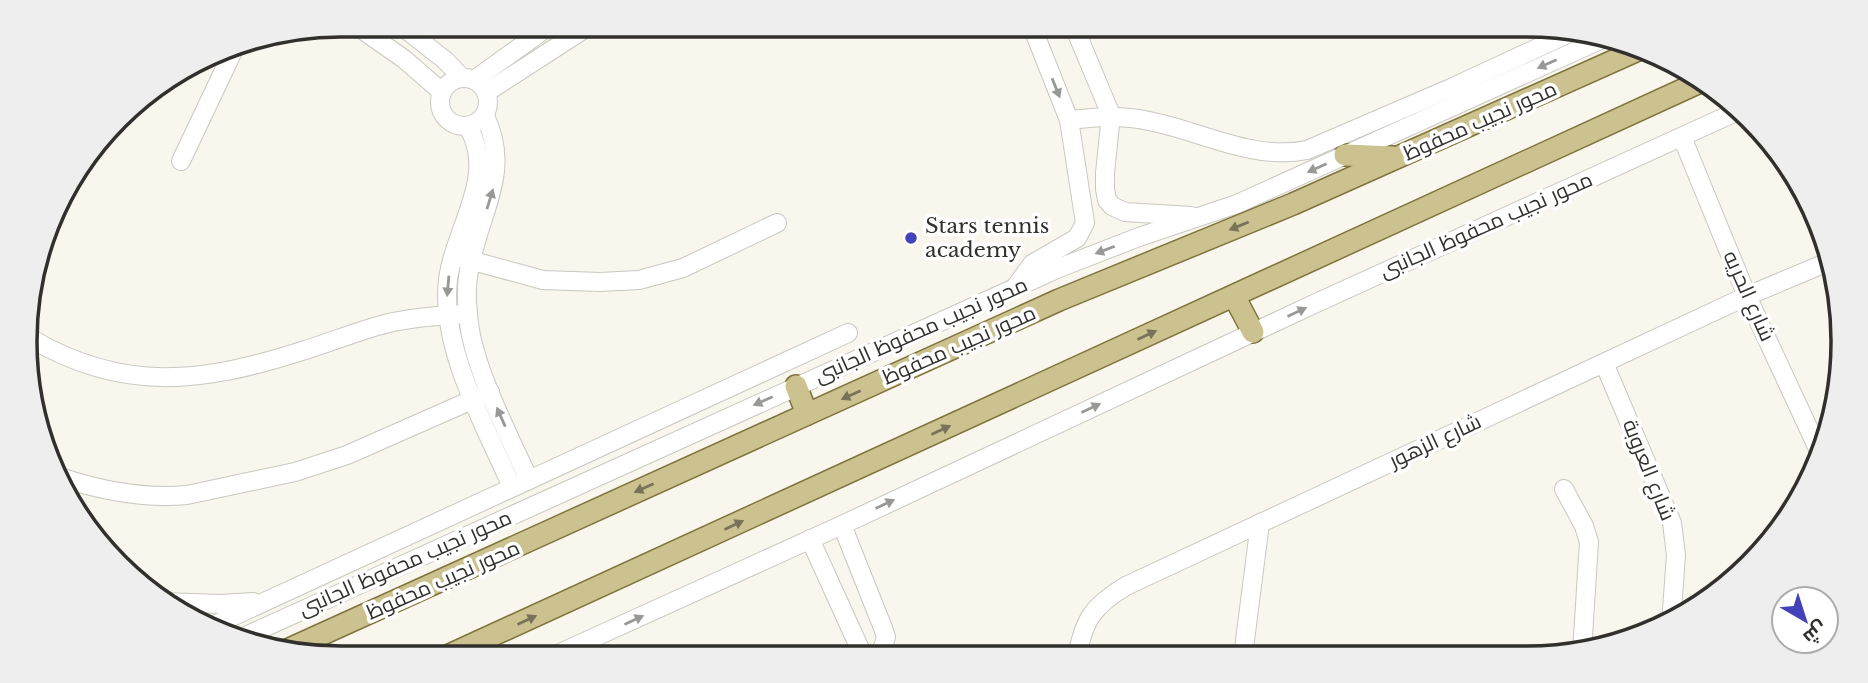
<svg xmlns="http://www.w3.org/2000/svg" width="1868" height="683" viewBox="0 0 1868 683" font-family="'Libre Baskerville',Cairo,serif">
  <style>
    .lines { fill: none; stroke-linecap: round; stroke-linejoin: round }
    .minor-casing { stroke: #c9c8c0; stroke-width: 20 }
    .major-casing { stroke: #80743d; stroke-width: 24 }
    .minor { stroke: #fff; stroke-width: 18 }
    .major { stroke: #ccc28f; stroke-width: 21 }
    .oneway { fill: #989896 }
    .oneway2 { fill: #777259 }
    .poi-dot { fill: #4342b8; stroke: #fff; stroke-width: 2.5 }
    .labels { text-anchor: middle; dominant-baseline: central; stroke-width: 7; stroke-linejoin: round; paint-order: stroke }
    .street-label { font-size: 21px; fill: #31302d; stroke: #fff }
    .poi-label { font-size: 21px; fill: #31302d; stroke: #fff; text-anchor: start }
    .rim { fill: none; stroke: #31302d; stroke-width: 3.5 }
  </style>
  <rect width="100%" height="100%" fill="#f8f6ed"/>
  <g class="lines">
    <!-- minor casing -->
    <g class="minor-casing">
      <g id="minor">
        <polyline points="354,24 404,59 442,92"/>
        <polyline points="399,24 446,61 462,78"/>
        <polyline points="1073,24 1111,115 1105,173 1105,189 1107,200 1112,206 1125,212 1191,216"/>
        <circle cx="464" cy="102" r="24"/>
        <polyline points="474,80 552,24"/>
        <polyline points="487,92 592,24"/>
        <path d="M485,116C511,170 482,208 471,261C467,277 466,297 468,314C471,364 508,433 529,480"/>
        <path d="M1069,120C1098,117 1120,115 1149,121C1201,131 1253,161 1307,150L1451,88L1574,31"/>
        <path d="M468,127C498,176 454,229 448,280C440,348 485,425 512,487"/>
        <polyline points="1682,137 1747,296 1820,453"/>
        <polyline points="181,161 236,45"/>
        <polyline points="462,258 543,280 600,282 639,280 683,268 777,223"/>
        <polyline points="1014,289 1032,264 1077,238 1085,223 1069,120 1031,24"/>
        <path d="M30,338C123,393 202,383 302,351C332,342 362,329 393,322C418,317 443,315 468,314"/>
        <polyline points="1604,363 1672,523 1676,555 1671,623"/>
        <path d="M60,477C99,490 145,499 187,495L295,472L347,455L490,392"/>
        <polyline points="1564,489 1584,526 1589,542 1582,652"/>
        <polyline points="842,525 883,628 886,637 880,657"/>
        <polyline points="810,539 860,649 870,657"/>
        <polyline points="162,602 221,604 253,602"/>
        <polyline points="212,626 848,333"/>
        <polyline points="239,639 1059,268 1139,237 1237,204 1609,36"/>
        <polyline points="1243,656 1260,523"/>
        <path d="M1077,657C1084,619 1093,606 1126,586L1747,296L1828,262"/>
        <polyline points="549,658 842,525 1314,304 1738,111"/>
      </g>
    </g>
    <!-- major casing -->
    <g class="major-casing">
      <g id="major">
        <polyline points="1345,155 1393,157"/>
        <polyline points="1234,296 1253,332"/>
        <polyline points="796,386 807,414"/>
        <polyline points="285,651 1059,300 1293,204 1638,50"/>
        <polyline points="443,658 1702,81"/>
      </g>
    </g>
    <!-- minor -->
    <use href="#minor" class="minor"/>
    <!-- major -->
    <use href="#major" class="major"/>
  </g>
  <!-- one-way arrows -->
  <defs><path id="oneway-solid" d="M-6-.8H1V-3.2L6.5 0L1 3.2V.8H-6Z" transform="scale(1.75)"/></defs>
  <g class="oneway">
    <use href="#oneway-solid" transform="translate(1547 64) rotate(156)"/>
    <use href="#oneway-solid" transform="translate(1056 88) rotate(68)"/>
    <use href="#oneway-solid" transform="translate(1317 168) rotate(156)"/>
    <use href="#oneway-solid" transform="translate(490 199) rotate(-73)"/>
    <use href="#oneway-solid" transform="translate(1105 250) rotate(159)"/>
    <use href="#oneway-solid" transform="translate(448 286) rotate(95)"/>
    <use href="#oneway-solid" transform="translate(1297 312) rotate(-25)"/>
    <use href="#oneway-solid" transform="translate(763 401) rotate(156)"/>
    <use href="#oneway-solid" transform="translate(1091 408) rotate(-25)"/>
    <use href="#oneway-solid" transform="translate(501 417) rotate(-114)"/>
    <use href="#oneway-solid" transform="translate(885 504) rotate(-25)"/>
    <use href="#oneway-solid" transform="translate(634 620) rotate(-25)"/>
  </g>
  <g class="oneway2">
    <use href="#oneway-solid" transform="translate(1239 226) rotate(158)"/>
    <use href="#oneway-solid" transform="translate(1147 335) rotate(-25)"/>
    <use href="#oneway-solid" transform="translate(851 395) rotate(156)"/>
    <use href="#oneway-solid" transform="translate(941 430) rotate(-25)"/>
    <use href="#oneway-solid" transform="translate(644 488) rotate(156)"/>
    <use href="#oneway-solid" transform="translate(734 525) rotate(-25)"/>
    <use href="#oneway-solid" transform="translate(527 620) rotate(-25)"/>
  </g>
  <!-- markers -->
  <circle class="poi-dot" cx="911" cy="238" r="7"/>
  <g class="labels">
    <!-- street labels -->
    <g class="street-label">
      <text transform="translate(1480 121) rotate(-24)">محور نجيب محفوظ</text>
      <text transform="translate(1486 225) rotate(-24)">محور نجيب محفوظ الجانبى</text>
      <text transform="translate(1749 296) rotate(66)">شارع الحريه</text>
      <text transform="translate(921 330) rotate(-24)">محور نجيب محفوظ الجانبى</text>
      <text transform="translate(959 345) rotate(-24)">محور نجيب محفوظ</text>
      <text transform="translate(1435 441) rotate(-25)">شارع الزهور</text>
      <text transform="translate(1649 470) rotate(68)">شارع العروبة</text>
      <text transform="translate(405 563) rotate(-24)">محور نجيب محفوظ الجانبى</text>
      <text transform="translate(443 580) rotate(-24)">محور نجيب محفوظ</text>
    </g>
    <!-- poi labels -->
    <g class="poi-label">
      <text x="925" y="226">Stars tennis<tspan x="925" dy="24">academy</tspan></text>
    </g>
  </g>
  <!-- crop -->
  <path d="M0 0H1868V683H0ZM341 37H1527A304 304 0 0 1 1831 341V342A304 304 0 0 1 1527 646H341A304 304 0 0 1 37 342V341A304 304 0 0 1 341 37Z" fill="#efeeee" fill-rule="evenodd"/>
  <path class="rim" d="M341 37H1527A304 304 0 0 1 1831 341V342A304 304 0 0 1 1527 646H341A304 304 0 0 1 37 342V341A304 304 0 0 1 341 37Z"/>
  <!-- north arrow -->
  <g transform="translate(1805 620) rotate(141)"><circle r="33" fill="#ffffff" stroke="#adacab" stroke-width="2"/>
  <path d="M0-5L12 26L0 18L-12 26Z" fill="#4342b8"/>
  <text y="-10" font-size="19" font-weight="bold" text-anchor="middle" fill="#31302d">ش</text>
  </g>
</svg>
